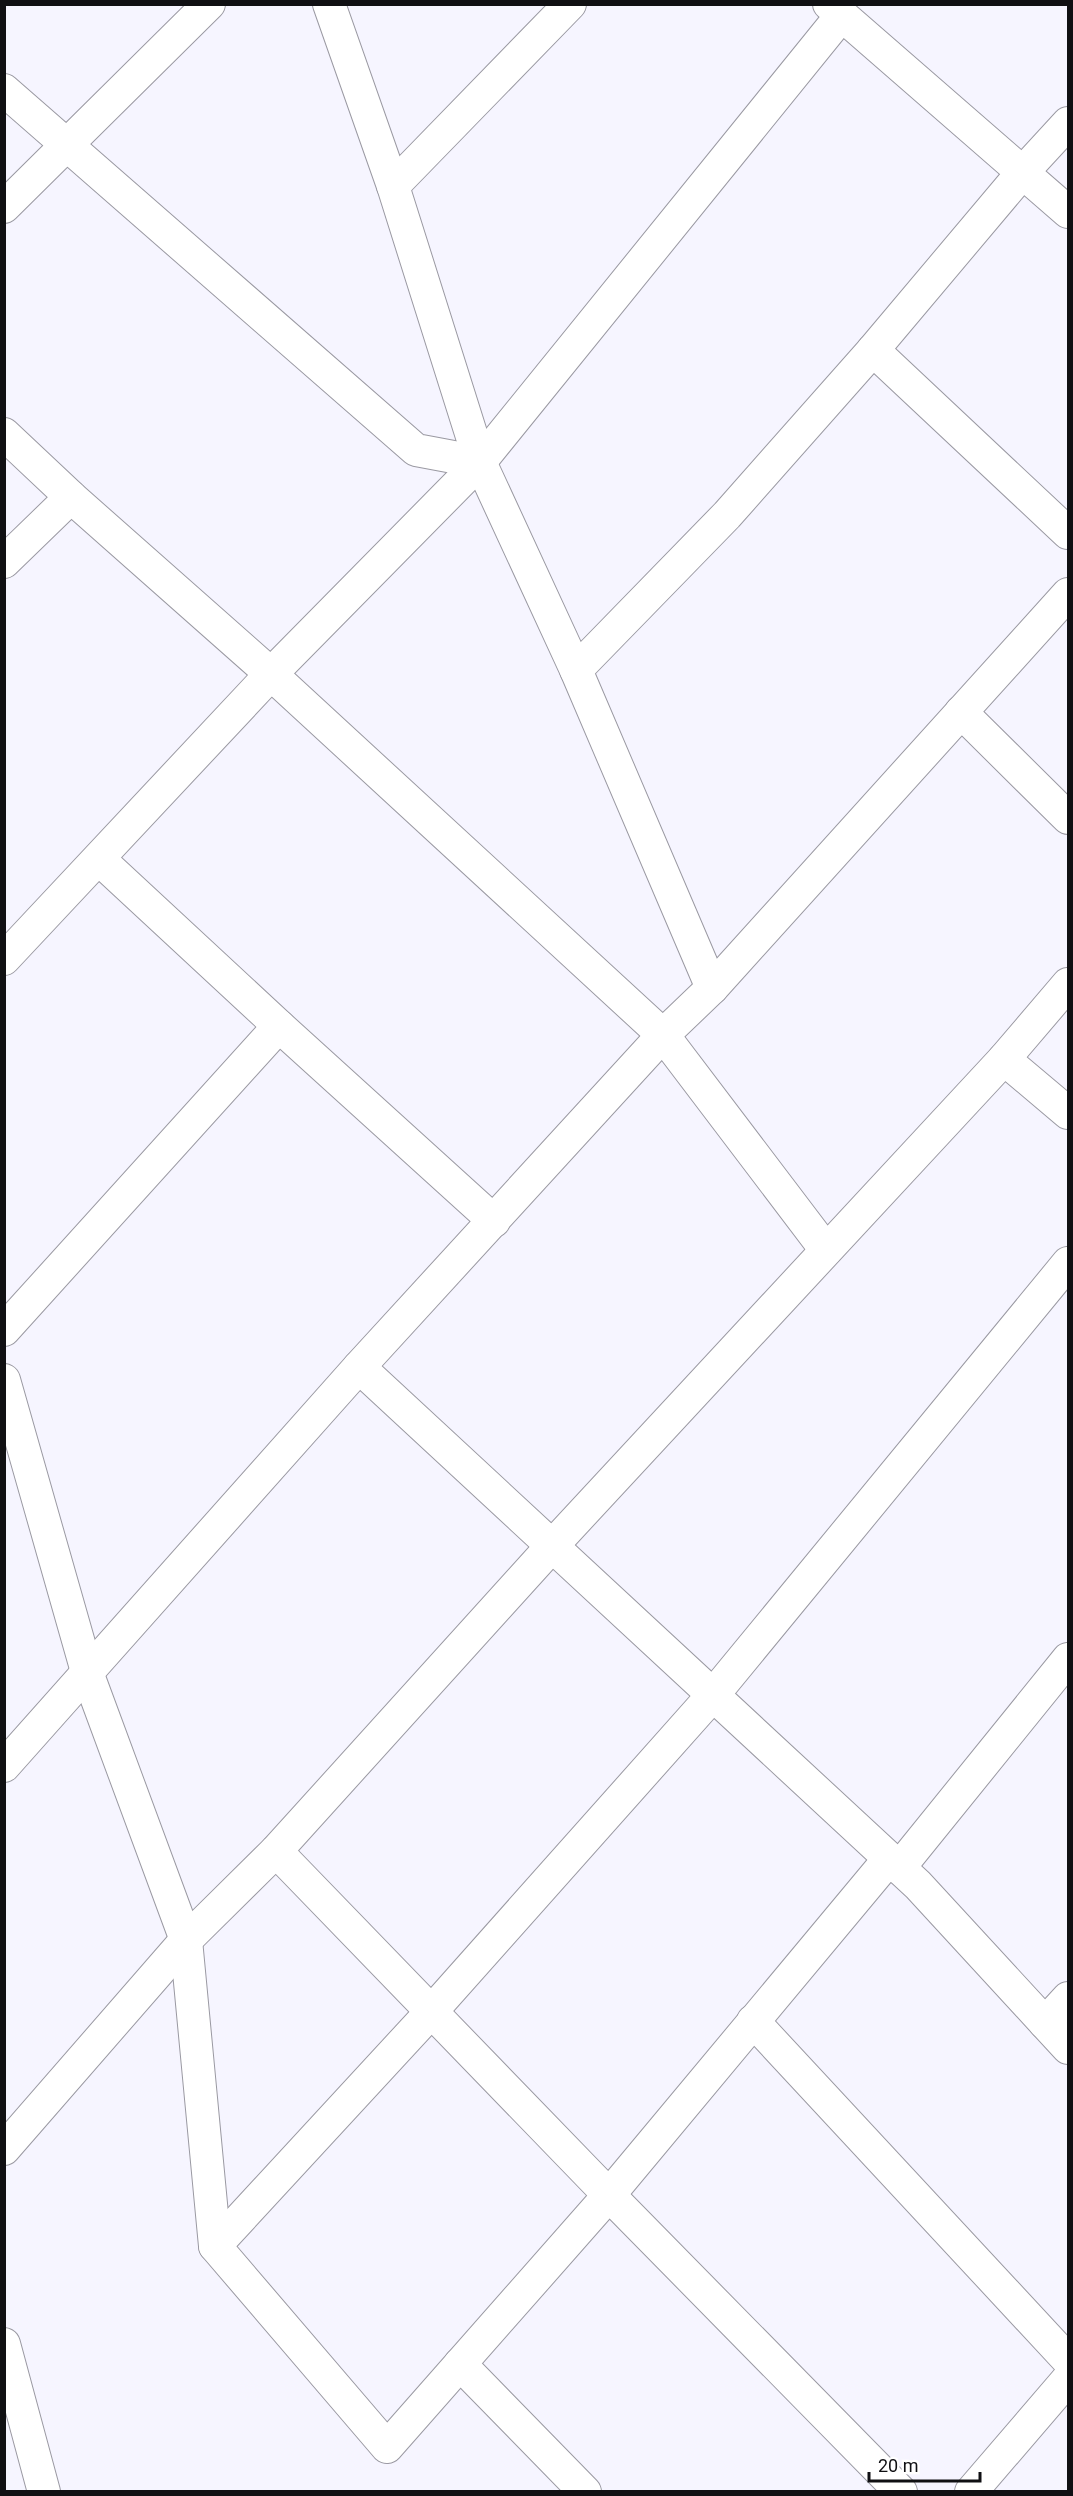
<svg xmlns="http://www.w3.org/2000/svg" width="1073" height="2496" viewBox="0 0 1073 2496" font-family="Roboto,sans-serif">
  <style>
    .lines { fill: none; stroke-linecap: round; stroke-linejoin: round }
    .street-casing { stroke: #9a99a2; stroke-width: 34 }
    .street { stroke: #fff; stroke-width: 32 }
  </style>
  <rect width="100%" height="100%" fill="#f6f5ff"/>
  <g class="lines">
    <!-- street casing -->
    <g class="street-casing">
      <g id="street">
        <polyline points="329,4 393,186 480,462 576,670 712,988"/>
        <polyline points="829,4 1068,212"/>
        <polyline points="4,90 416,450 480,462"/>
        <polyline points="393,186 570,4"/>
        <polyline points="4,207 209,4"/>
        <polyline points="873,350 1068,533"/>
        <polyline points="4,434 71,497 271,674 663,1035 826,1250"/>
        <polyline points="4,562 71,497"/>
        <polyline points="576,670 727,515 873,350 1022,173 1068,123"/>
        <polyline points="961,712 1068,818"/>
        <polyline points="99,859 279,1026 494,1221"/>
        <polyline points="4,959 271,674 480,462 841,16"/>
        <polyline points="1004,1059 1068,1113"/>
        <polyline points="4,1330 279,1026"/>
        <polyline points="359,1367 918,1885 1068,2048"/>
        <polyline points="4,1380 88,1675 186,1940 215,2246"/>
        <polyline points="4,1766 359,1367 663,1035 712,988 1068,594"/>
        <polyline points="276,1851 609,2195 889,1859"/>
        <polyline points="899,1868 1068,1659"/>
        <polyline points="753,2021 1068,2360"/>
        <polyline points="1045,2023 1068,1998"/>
        <polyline points="4,2149 186,1940 276,1851 552,1546 1004,1059 1068,984"/>
        <polyline points="4,2344 44,2492"/>
        <polyline points="460,2364 585,2492"/>
        <polyline points="901,2492 609,2195 387,2447 215,2246 431,2012 713,1695 1068,1263"/>
        <polyline points="971,2492 1068,2379"/>
      </g>
    </g>
    <!-- street -->
    <use href="#street" class="street"/>
  </g>
  <!-- border -->
  <rect width="1073" height="2496" fill="none" stroke="#101013" stroke-width="12"/>
  <!-- scale -->
  <path d="M869 2472v9h111v-9" fill="none" stroke="#101013" stroke-width="3"/>
  <text x="878" y="2472" font-size="18" fill="#101013" stroke="#ffffff" stroke-width="4.5" paint-order="stroke">20 m</text>
</svg>
